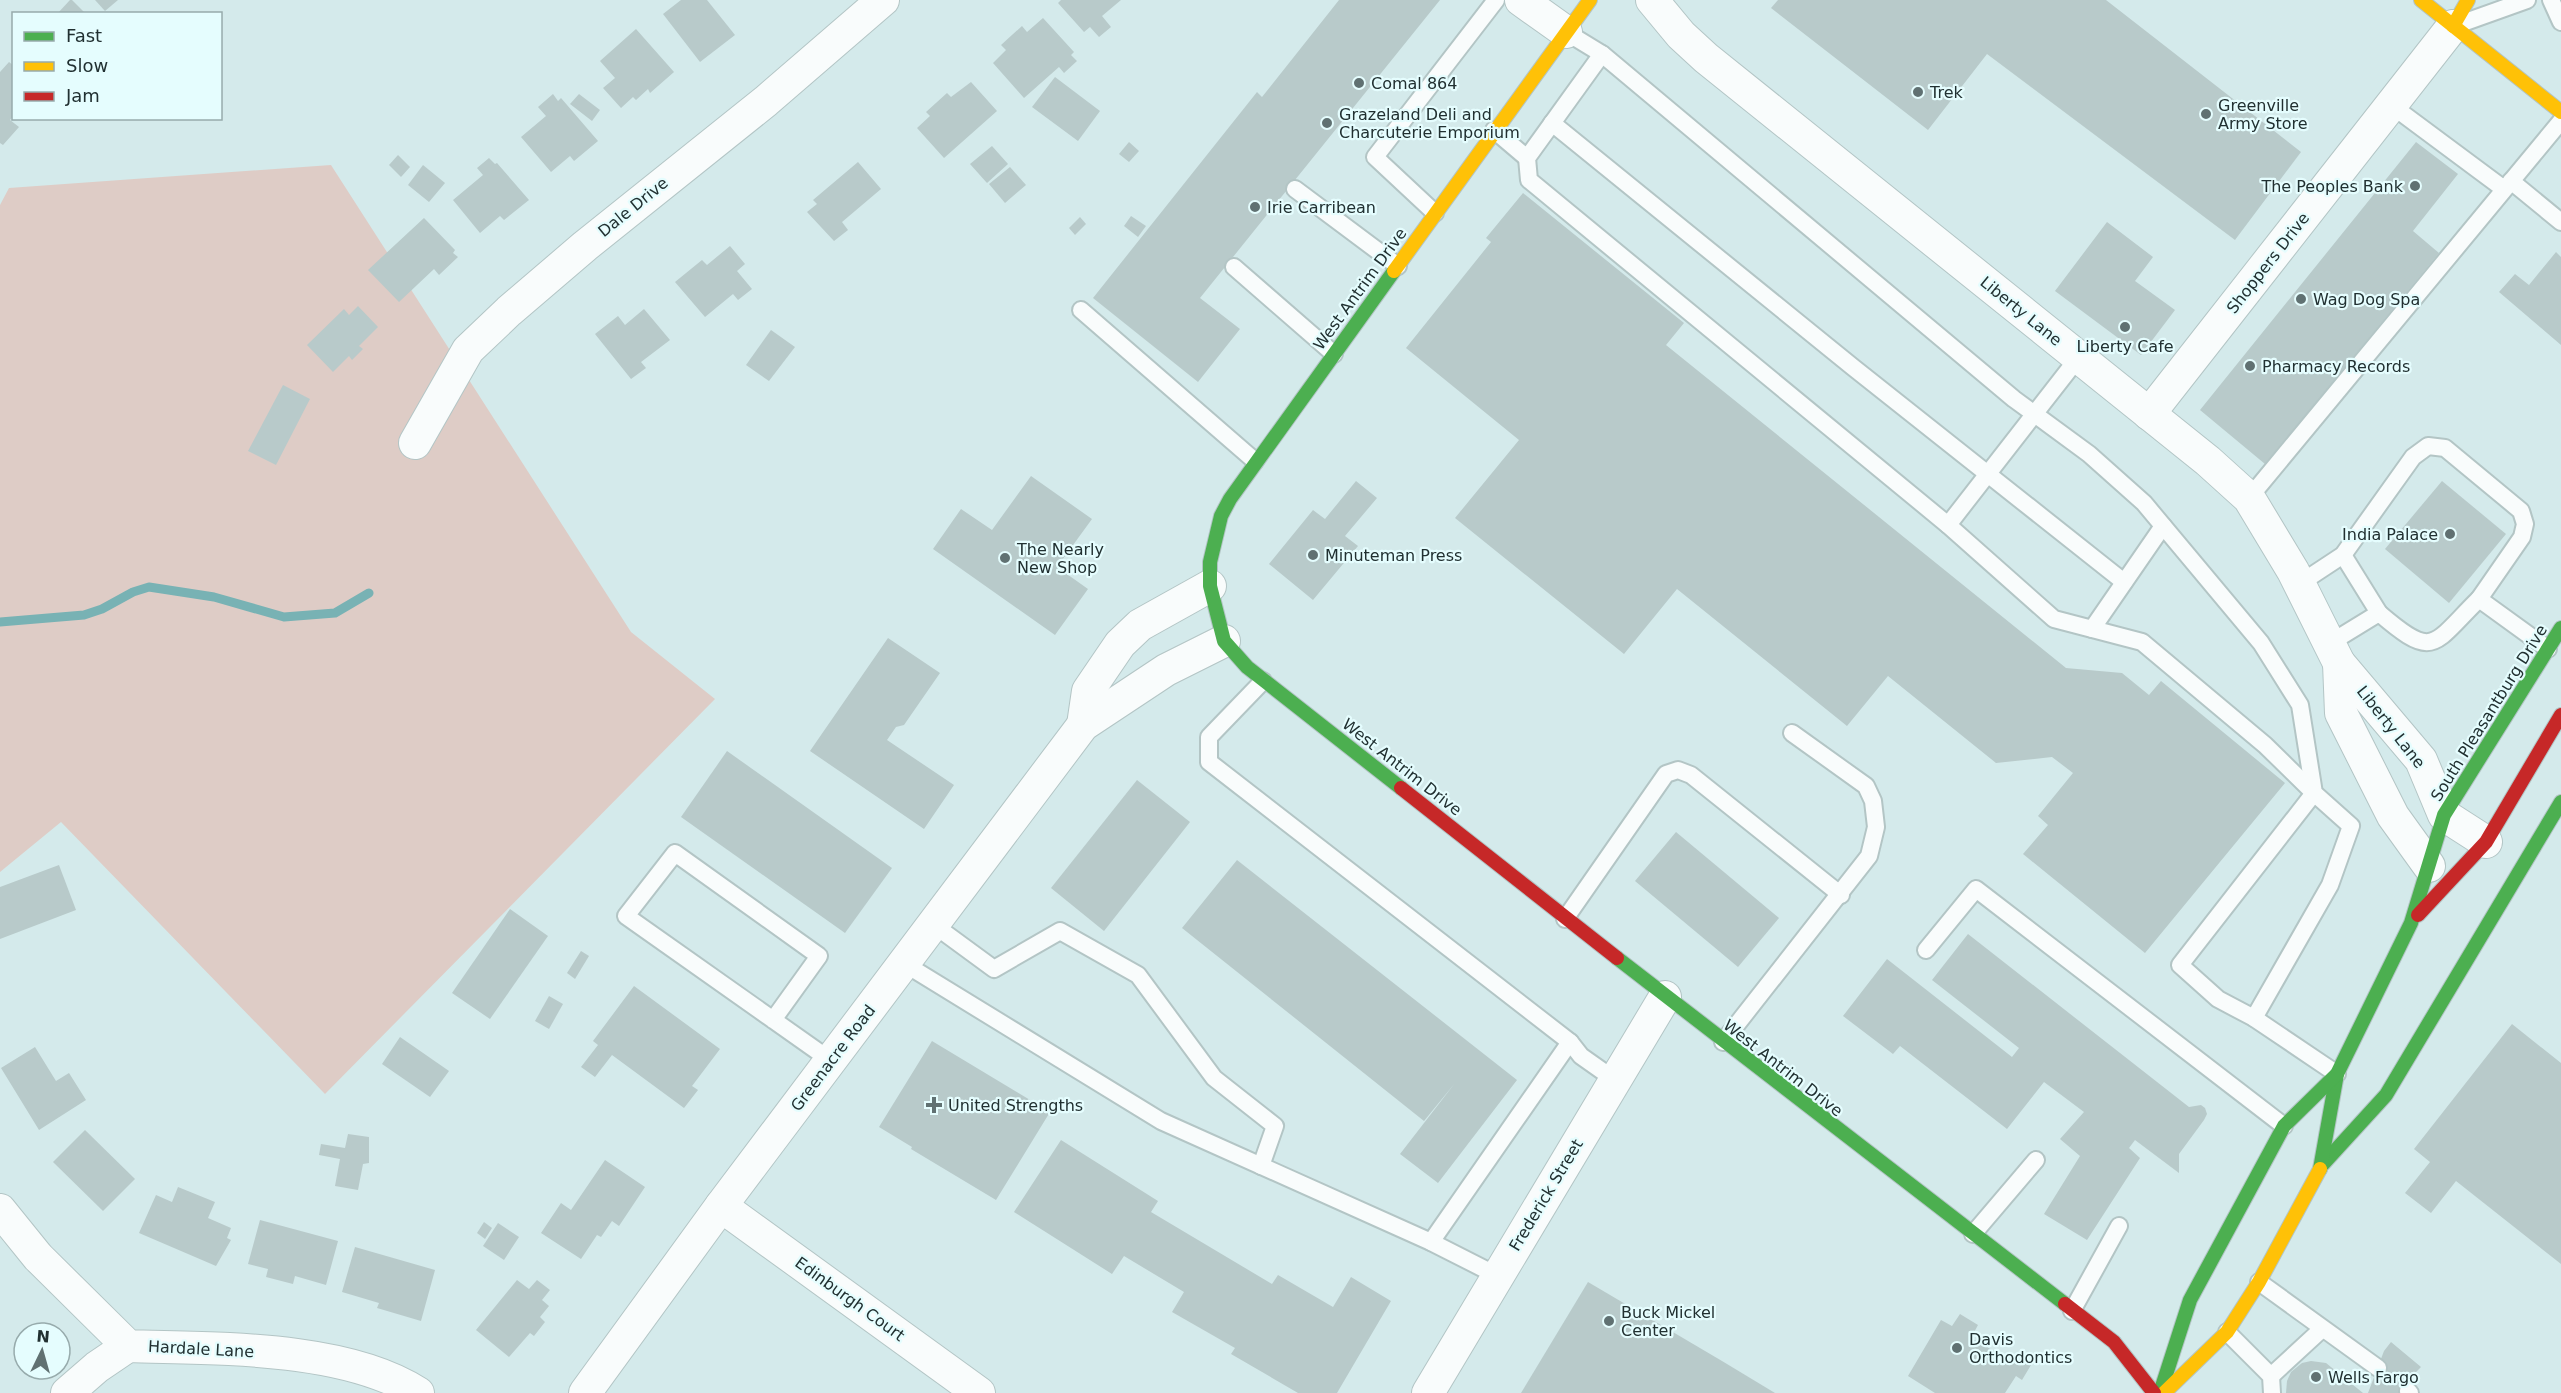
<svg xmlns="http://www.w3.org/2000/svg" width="2561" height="1393" viewBox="0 0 2561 1393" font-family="'DejaVu Sans',sans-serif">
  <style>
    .green { fill: #deccc6 }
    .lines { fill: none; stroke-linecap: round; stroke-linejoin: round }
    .stream { stroke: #78b2b4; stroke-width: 9 }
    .building { fill: #b8caca }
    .lane-casing { stroke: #b3c5c5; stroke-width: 20 }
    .street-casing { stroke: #b3c5c5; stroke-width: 34 }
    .fast-casing { stroke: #b3c5c5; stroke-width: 16 }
    .slow-casing { stroke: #b3c5c5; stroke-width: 16 }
    .jam-casing { stroke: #b3c5c5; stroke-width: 16 }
    .lane { stroke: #f9fcfc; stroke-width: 16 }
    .street { stroke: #f9fcfc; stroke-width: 32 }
    .fast { stroke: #4caf50; stroke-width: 14 }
    .slow { stroke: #ffc107; stroke-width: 14 }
    .jam { stroke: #c62828; stroke-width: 14 }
    .poi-dot { fill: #607172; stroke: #e5fdfe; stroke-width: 2 }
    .labels { text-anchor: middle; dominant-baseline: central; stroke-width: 4.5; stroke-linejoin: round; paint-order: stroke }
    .poi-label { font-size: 16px; fill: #213031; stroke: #e5fdfe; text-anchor: start }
    .street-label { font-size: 16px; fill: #213031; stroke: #e5fdfe }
  </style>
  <rect width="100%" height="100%" fill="#d4eaeb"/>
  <!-- green -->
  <polygon class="green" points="331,165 631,632 715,699 325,1094 61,822 0,872 0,205 9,188"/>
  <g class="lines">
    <!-- stream -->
    <polyline class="stream" points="0,622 84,615 102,609 133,592 149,587 214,597 284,617 335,613 369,593"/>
  </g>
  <!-- building -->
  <g class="building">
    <polygon points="70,0 72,0 86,14 57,14"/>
    <polygon points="95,0 118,0 105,11"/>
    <polygon points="681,0 707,0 735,35 700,62 663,14"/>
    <polygon points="1061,0 1121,0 1102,16 1111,27 1099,37 1090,27 1084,32 1058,3"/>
    <polygon points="1339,0 1440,0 1200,298 1240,329 1198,382 1093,298 1257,92 1262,97"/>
    <polygon points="1778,0 2106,0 2301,152 2235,240 1987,54 1928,130 1771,8"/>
    <polygon points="1043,18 1074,52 1071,55 1077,61 1064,73 1059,67 1024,98 993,63 1006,50 1001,45 1022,26 1027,32"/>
    <polygon points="636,29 674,72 650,93 648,89 636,100 633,97 621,108 603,88 615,78 600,61"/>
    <polygon points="9,62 14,66 14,115 10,120 19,127 3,145 0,143 0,72"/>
    <polygon points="1055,77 1100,111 1078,141 1032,107"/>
    <polygon points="971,82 997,111 944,158 917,128 930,116 926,112 947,93 951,97"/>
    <polygon points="553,94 558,101 561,98 598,141 574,161 570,156 551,172 521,137 546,116 538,107"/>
    <polygon points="579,94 600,110 592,121 570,104"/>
    <polygon points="1129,142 1139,151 1129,162 1119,154"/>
    <polygon points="2416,142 2458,174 2413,231 2439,253 2265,464 2200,410"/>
    <polygon points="992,146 1008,164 987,183 970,164"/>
    <polygon points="398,155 410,167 401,177 389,165"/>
    <polygon points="489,158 495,164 497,163 529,200 504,220 500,216 480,233 453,200 483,175 477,168"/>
    <polygon points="858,162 881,189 842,222 848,230 834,241 807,212 817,204 813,200"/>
    <polygon points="423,165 445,183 429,202 408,185"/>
    <polygon points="1010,167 1026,185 1005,203 989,184"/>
    <polygon points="1523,193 1684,323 1666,345 2066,668 2122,673 2149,695 2161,681 2285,783 2145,953 2023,854 2048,825 2038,816 2073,773 2052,757 1996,763 1888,676 1847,726 1677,589 1624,654 1455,518 1519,440 1406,348 1491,242 1486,238"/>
    <polygon points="1131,216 1146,226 1138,237 1124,226"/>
    <polygon points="1080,217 1086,224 1075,235 1069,228"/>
    <polygon points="424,218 455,250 453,253 458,257 439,275 434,269 399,302 368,270"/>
    <polygon points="2107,222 2153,257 2135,281 2175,310 2141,355 2055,291"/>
    <polygon points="730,246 745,264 737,271 752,289 738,300 733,294 705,317 675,282 702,260 707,265"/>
    <polygon points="2556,252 2561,257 2561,345 2499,292 2515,274 2529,285"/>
    <polygon points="358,306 378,327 359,346 363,349 352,360 349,356 333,372 307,345 344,309 349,315"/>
    <polygon points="644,309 670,340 641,362 646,368 631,379 595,334 618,316 625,325"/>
    <polygon points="771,330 795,347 769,381 746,365"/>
    <polygon points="283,385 310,399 276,465 248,451"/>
    <polygon points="1031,476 1092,519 1057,567 1088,589 1055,635 933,549 961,509 992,530"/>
    <polygon points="1356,481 1377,498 1345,536 1358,546 1313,600 1269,564 1313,510 1325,519"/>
    <polygon points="2442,481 2506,534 2449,603 2385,549"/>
    <polygon points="888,638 940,673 904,725 896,727 887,740 954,785 924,829 810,751"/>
    <polygon points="727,751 892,868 845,933 681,817"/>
    <polygon points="1137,780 1190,822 1104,931 1051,888"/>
    <polygon points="1676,832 1779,918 1738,967 1635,881"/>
    <polygon points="1237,860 1517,1080 1438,1183 1400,1154 1455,1083 1424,1121 1182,928"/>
    <polygon points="59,865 76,910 0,939 0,887"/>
    <polygon points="510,909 548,936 490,1019 452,993"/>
    <polygon points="1968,934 2189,1107 2201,1105 2205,1108 2207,1114 2204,1120 2179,1154 2179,1173 2135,1140 2129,1148 2140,1158 2087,1240 2044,1214 2080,1156 2060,1139 2084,1112 2044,1082 2007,1129 1900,1046 1893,1054 1843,1016 1887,959 2012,1057 2019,1048 1932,980"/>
    <polygon points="581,951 589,956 575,979 567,973"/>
    <polygon points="634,986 720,1049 692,1086 698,1090 684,1108 612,1055 595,1077 581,1067 598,1045 593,1041"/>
    <polygon points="549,996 563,1004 549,1029 535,1021"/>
    <polygon points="2512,1024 2561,1063 2561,1264 2456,1181 2431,1213 2405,1193 2430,1162 2414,1149"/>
    <polygon points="400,1037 449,1071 430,1097 382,1064"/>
    <polygon points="932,1041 1050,1112 996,1200 911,1149 912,1147 879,1127"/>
    <polygon points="35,1047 56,1081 69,1073 86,1100 39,1130 1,1068"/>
    <polygon points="85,1130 135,1179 103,1211 53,1162"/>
    <polygon points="348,1134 369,1137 369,1163 363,1164 358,1190 335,1186 340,1159 319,1155 321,1144 345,1148"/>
    <polygon points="1061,1140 1158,1201 1151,1212 1272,1284 1278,1275 1333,1307 1351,1277 1391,1301 1337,1393 1298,1393 1231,1354 1235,1348 1172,1312 1184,1292 1124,1256 1112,1274 1014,1212"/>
    <polygon points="605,1160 645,1187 619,1226 612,1221 601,1237 597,1235 581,1259 541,1233 561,1203 571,1210"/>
    <polygon points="178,1187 215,1202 208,1218 231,1228 227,1238 231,1240 216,1266 139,1233 156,1195 172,1202"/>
    <polygon points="260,1220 338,1241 326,1285 295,1276 293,1284 266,1277 268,1269 248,1264"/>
    <polygon points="484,1222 492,1228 485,1239 477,1233"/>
    <polygon points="498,1223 519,1237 504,1260 483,1246"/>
    <polygon points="355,1247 435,1270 421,1321 377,1308 379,1303 342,1292"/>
    <polygon points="517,1280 529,1289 537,1280 550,1290 542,1300 549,1306 540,1317 545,1322 534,1336 530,1333 509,1357 476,1330"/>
    <polygon points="1588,1282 1722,1361 1775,1393 1521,1393"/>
    <polygon points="1960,1314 1978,1325 1971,1338 2015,1363 2018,1358 2031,1365 2022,1380 2016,1376 2005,1393 1935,1393 1908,1376 1941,1320 1952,1326"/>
    <polygon points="2391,1342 2421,1367 2412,1376 2407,1393 2368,1393 2384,1351"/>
    <polygon points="2311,1361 2326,1363 2363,1393 2286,1393 2287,1381 2291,1372 2302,1363"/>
  </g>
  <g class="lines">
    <!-- lane casing -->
    <g class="lane-casing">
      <g id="lane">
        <polyline points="2551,0 2561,22"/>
        <polyline points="2457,25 2527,0"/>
        <polyline points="1566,32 1602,54 2014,399 2089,454 2144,503 2261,643 2300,705 2314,793 2351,826 2330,885 2254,1018"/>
        <polyline points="1602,54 1527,158 1529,180 1948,525 2054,619 2142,642 2265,745 2314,793 2180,965 2218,999 2254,1018 2337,1074"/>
        <polyline points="2391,105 2504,189"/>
        <polyline points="1552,123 1854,368 2124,582"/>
        <polyline points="1494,130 1527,158"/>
        <polyline points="2511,181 2561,222"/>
        <polyline points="1295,189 1398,266"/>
        <polyline points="1435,213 1375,157 1496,0"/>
        <polyline points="1234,267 1334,354"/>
        <polyline points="1081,310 1255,461"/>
        <polyline points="2249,498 2561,121"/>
        <polyline points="1948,525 2078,358"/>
        <polyline points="2343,555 2379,613"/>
        <polyline points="2299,584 2343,555 2413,457 2428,446 2445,448 2521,511 2525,524 2522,537 2479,599 2548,649"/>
        <polyline points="2092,629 2163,526"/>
        <path d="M2330,643L2379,613C2435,661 2432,645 2479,599"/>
        <polyline points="1263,681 1209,737 1209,762 1570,1042 1581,1056 1615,1080"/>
        <polyline points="1565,919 1666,774 1678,770 1691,775 1841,895"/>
        <polyline points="934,925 994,969 1060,931 1138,975 1214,1078 1275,1126 1261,1166"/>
        <polyline points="1926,950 1976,889 2284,1126"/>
        <polyline points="905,964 1161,1121 1431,1242 1498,1276"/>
        <polyline points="773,1020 819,956 675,853 626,916 830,1060"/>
        <polyline points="1723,1042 1869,856 1876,827 1873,801 1866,786 1792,733"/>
        <polyline points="1973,1234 2036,1160"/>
        <polyline points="1431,1242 1570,1042"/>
        <polyline points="2259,1282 2378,1368"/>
        <polyline points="2072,1311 2119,1226"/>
        <polyline points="2227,1332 2271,1376 2272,1393"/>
        <polyline points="2271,1376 2322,1329"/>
        <polyline points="2408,1391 2410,1393"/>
      </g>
    </g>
    <!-- street casing -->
    <g class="street-casing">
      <g id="street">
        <polyline points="1521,0 1566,32"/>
        <polyline points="1652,0 1681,35 1706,58 2208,461 2249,498 2293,571 2339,663 2421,760 2444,815 2486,842"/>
        <polyline points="2149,414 2453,26"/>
        <polyline points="415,443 468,350 509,311 585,246 766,101 883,0"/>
        <polyline points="2339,663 2341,713 2393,816 2429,866"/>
        <polyline points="1083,725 1088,691 1120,644 1140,625 1210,586"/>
        <polyline points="721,1206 979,1393"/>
        <path d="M0,1210L38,1257L128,1346C213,1349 344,1345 418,1393"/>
        <polyline points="67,1393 97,1367 128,1346"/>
        <polyline points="585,1393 721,1206 1083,725 1166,670 1224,641"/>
        <polyline points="1428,1393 1665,997"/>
      </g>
    </g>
    <!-- fast casing -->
    <g class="fast-casing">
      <g id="fast">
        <polyline points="1394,271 1230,499 1221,516 1210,562 1210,586 1224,641 1247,667 1401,788"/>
        <polyline points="1617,958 2065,1304"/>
        <polyline points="2323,1164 2386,1095 2561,802"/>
        <polyline points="2320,1169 2337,1074"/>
        <polyline points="2160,1393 2190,1300 2284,1126 2337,1074 2411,923 2444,815 2561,628"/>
      </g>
    </g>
    <!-- slow casing -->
    <g class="slow-casing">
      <g id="slow">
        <polyline points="2421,0 2561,112"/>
        <polyline points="2453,26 2468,0"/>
        <polyline points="1394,271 1590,0"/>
        <polyline points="2164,1393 2227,1332 2259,1282 2320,1169"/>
      </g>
    </g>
    <!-- jam casing -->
    <g class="jam-casing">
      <g id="jam">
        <polyline points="1401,788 1617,958"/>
        <polyline points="2418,915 2486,842 2561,715"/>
        <polyline points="2065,1304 2114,1342 2154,1393"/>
      </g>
    </g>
    <!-- lane -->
    <use href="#lane" class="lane"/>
    <!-- street -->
    <use href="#street" class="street"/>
    <!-- fast -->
    <use href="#fast" class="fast"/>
    <!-- slow -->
    <use href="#slow" class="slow"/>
    <!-- jam -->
    <use href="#jam" class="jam"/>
  </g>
  <!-- markers -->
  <g class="poi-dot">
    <circle cx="1359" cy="83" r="6"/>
    <circle cx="1918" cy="92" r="6"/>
    <circle cx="2206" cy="114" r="6"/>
    <circle cx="1327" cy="123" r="6"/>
    <circle cx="2415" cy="186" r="6"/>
    <circle cx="1255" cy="207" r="6"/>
    <circle cx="2301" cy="299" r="6"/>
    <circle cx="2125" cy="327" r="6"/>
    <circle cx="2250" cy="366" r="6"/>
    <circle cx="2450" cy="534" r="6"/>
    <circle cx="1313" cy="555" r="6"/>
    <circle cx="1005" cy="558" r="6"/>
    <path d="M931 1096h6v6h6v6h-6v6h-6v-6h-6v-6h6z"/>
    <circle cx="1609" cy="1321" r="6"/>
    <circle cx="1957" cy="1348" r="6"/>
    <circle cx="2316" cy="1377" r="6"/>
  </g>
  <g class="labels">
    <!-- poi labels -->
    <g class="poi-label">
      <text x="1371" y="83">Comal 864</text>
      <text x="1930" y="92">Trek</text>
      <text x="2218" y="105">Greenville<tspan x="2218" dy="18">Army Store</tspan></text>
      <text x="1339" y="114">Grazeland Deli and<tspan x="1339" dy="18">Charcuterie Emporium</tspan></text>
      <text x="2403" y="186" text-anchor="end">The Peoples Bank</text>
      <text x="1267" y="207">Irie Carribean</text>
      <text x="2313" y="299">Wag Dog Spa</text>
      <text x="2125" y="346" text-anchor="middle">Liberty Cafe</text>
      <text x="2262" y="366">Pharmacy Records</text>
      <text x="2438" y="534" text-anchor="end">India Palace</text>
      <text x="1017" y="549">The Nearly<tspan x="1017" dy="18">New Shop</tspan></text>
      <text x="1325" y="555">Minuteman Press</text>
      <text x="948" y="1105">United Strengths</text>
      <text x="1621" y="1312">Buck Mickel<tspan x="1621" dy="18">Center</tspan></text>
      <text x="1969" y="1339">Davis<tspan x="1969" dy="18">Orthodontics</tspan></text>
      <text x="2328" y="1377">Wells Fargo</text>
    </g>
    <!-- street labels -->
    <g class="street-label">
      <text transform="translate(633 207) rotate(-39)">Dale Drive</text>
      <text transform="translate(2268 263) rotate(-52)">Shoppers Drive</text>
      <text transform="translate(1360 289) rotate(-54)">West Antrim Drive</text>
      <text transform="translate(2021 311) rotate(39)">Liberty Lane</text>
      <text transform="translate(2489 713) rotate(-58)">South Pleasantburg Drive</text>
      <text transform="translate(2391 727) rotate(52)">Liberty Lane</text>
      <text transform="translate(1402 767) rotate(38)">West Antrim Drive</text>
      <text transform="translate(833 1058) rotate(-53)">Greenacre Road</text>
      <text transform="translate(1783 1068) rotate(38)">West Antrim Drive</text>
      <text transform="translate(1546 1195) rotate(-59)">Frederick Street</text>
      <text transform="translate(850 1299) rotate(36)">Edinburgh Court</text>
      <text transform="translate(201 1349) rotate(3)">Hardale Lane</text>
    </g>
  </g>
  <!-- legend -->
  <rect x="12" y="12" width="210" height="108" fill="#e5fdfe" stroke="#97abac" stroke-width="1.5"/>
  <rect x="24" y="32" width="30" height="9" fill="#4caf50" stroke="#97abac" stroke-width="1.5"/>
  <text x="66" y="42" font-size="18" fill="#213031">Fast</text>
  <rect x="24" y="62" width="30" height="9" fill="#ffc107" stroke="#97abac" stroke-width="1.5"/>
  <text x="66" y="72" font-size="18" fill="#213031">Slow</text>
  <rect x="24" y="92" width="30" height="9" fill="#c62828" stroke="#97abac" stroke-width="1.5"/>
  <text x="66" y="102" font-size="18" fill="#213031">Jam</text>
  <!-- north arrow -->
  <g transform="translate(42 1351) rotate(5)"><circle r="28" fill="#e5fdfe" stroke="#97abac" stroke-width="1.5"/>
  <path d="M0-4.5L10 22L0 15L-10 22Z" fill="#607172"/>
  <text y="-9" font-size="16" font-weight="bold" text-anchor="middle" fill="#213031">N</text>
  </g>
</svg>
